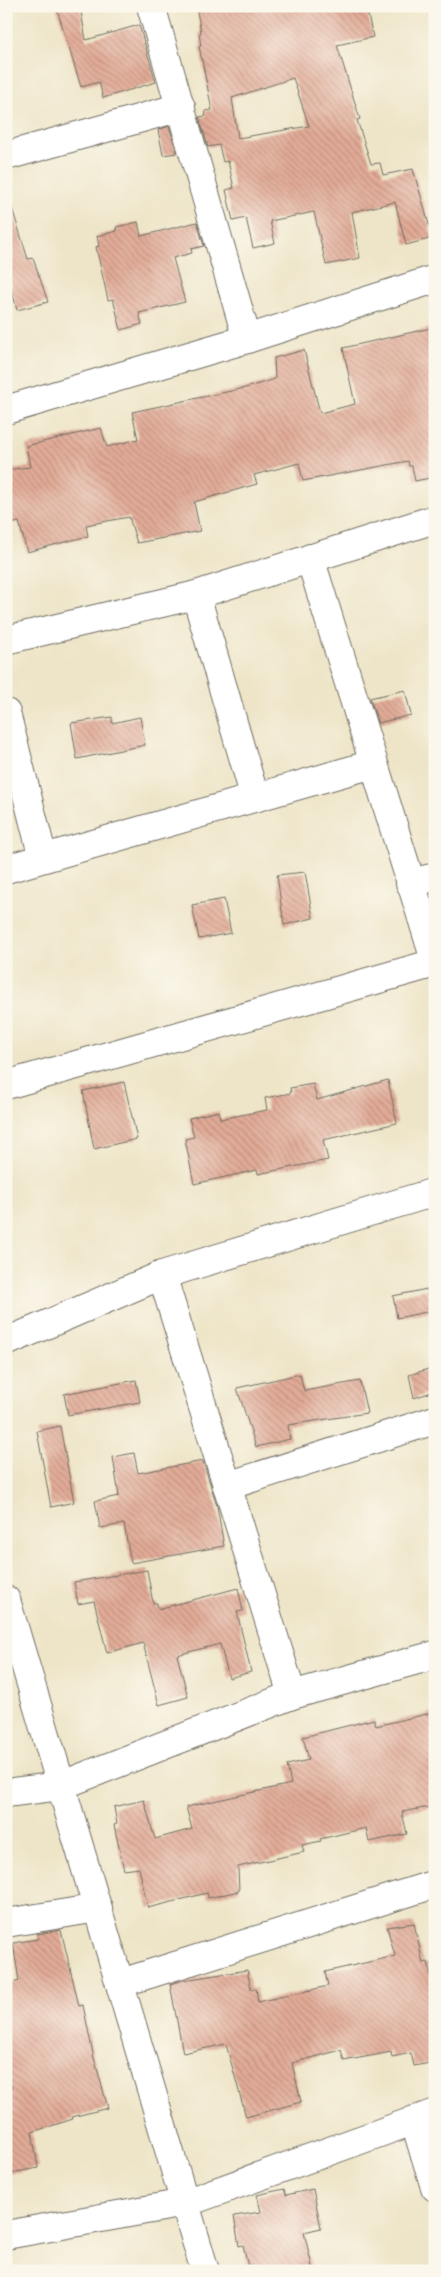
<svg xmlns="http://www.w3.org/2000/svg" width="441" height="2277" viewBox="0 0 441 2277" font-family="Delius,sans-serif">
  <style>
    .building { fill: url(#building-back-hatch); fill-rule: evenodd }
    .lines { fill: none; stroke-linecap: round; stroke-linejoin: round }
    .minor-casing { stroke: #6f6c62; stroke-width: 30 }
    .minor { stroke: #fff; stroke-width: 28 }
  </style>
  <defs>
    <pattern id="building-back-hatch" width="6" height="6" patternUnits="userSpaceOnUse" patternTransform="scale(1.25)"><rect width="6" height="6" fill="#e3ac98"/><path d="M-1 5l2 2M0 0l6 6M5-1l2 2" fill="none" stroke="#b88c7c"/></pattern>
  </defs>
  <rect width="100%" height="100%" fill="#fbf7ec"/>
  <filter id="ink" filterUnits="userSpaceOnUse"><feTurbulence type="fractalNoise" baseFrequency=".02" numOctaves="2"/><feDisplacementMap in="SourceGraphic" scale="10" xChannelSelector="R" yChannelSelector="G"/><feConvolveMatrix kernelMatrix="1 2 1 2 8 2 1 2 1" color-interpolation-filters="sRGB"/></filter>
  <filter id="wash" filterUnits="userSpaceOnUse"><feTurbulence type="fractalNoise" baseFrequency=".0096" numOctaves="4" result="noise"/><feDisplacementMap in="SourceGraphic" scale="20" xChannelSelector="R" yChannelSelector="G"/><feGaussianBlur stdDeviation="1.12" result="paint"/><feColorMatrix in="noise" values="0 0 0 0 0 0 0 0 0 0 0 0 0 0 0 0 0 1.4 0 .05"/><feComposite in="paint" operator="in"/></filter>
  <g filter="url(#wash)">
    <rect width="100%" height="100%" fill="#eee5c8"/>
    <g id="blocks">
      <!-- building -->
      <g class="building">
        <polygon points="56,6 80,6 86,40 139,25 156,82 103,98 99,82 81,87"/>
        <path d="M196,6H366L373,37L337,45L360,119L357,120L371,164L380,163L383,175L413,169L433,238L406,245L395,202L352,212L360,258L326,265L314,212L270,221L275,243L253,248L246,218L233,221L226,190L234,188L228,161L223,162L219,145L208,147L199,117L206,116L205,111L212,110L199,46H201L199,34L201,33ZM293,78L309,126L238,138L232,98Z"/>
        <polygon points="169,126 177,153 163,155 158,130"/>
        <polygon points="11,205 28,259 33,258 48,302 17,310 6,270 6,206"/>
        <polygon points="138,222 141,236 197,222 204,246 191,249 192,253 173,258 185,302 139,313 142,324 121,330 113,299 108,300 96,247 99,246 97,236 117,231 116,227"/>
        <polygon points="435,327 435,477 415,481 412,466 409,466 408,461 303,481 299,463 254,475 257,484 194,502 200,531 137,543 129,517 86,525 88,536 27,552 19,522 6,525 6,470 30,467 26,446 101,428 107,447 138,439 132,412 245,388 275,379 274,358 304,350 320,413 355,404 343,348"/>
        <polygon points="405,690 411,715 378,723 370,698"/>
        <polygon points="112,717 112,723 140,717 145,745 77,759 71,723"/>
        <polygon points="305,872 313,918 284,925 277,875"/>
        <polygon points="224,899 231,933 199,939 192,905"/>
        <polygon points="388,1080 397,1123 323,1140 328,1160 258,1174 257,1170 194,1184 185,1139 194,1137 189,1118 219,1111 220,1119 267,1110 265,1098 291,1093 290,1088 313,1084 317,1100"/>
        <polygon points="124,1082 137,1139 94,1149 83,1091"/>
        <polygon points="427,1289 431,1311 397,1318 393,1296"/>
        <polygon points="435,1367 435,1391 414,1398 409,1375"/>
        <polygon points="300,1374 304,1391 360,1381 367,1413 288,1425 290,1439 256,1447 237,1388"/>
        <polygon points="136,1380 140,1402 68,1415 64,1394"/>
        <polygon points="60,1426 74,1502 51,1507 37,1431"/>
        <polygon points="134,1453 138,1473 203,1461 217,1506 224,1546 131,1563 124,1524 100,1528 95,1501 119,1496 113,1457"/>
        <polygon points="147,1570 153,1603 157,1603 158,1609 238,1588 243,1611 237,1612 251,1672 229,1678 220,1644 177,1655 188,1697 159,1705 143,1643 107,1653 94,1601 78,1604 74,1582"/>
        <polygon points="435,1712 435,1806 402,1812 407,1834 369,1842 366,1828 320,1839 321,1841 302,1845 304,1852 238,1867 239,1891 208,1898 207,1893 148,1908 139,1868 124,1870 114,1825 117,1824 114,1807 144,1800 155,1839 192,1829 186,1807 291,1784 287,1765 309,1760 303,1737 374,1719 376,1726"/>
        <polygon points="414,1923 423,1963 428,1962 432,1981 435,1980 435,2062 414,2066 411,2053 392,2057 391,2052 344,2061 341,2050 292,2063 301,2102 246,2117 226,2044 183,2053 170,1984 184,1980 247,1970 251,1989 256,1988 258,2002 328,1986 325,1972 395,1956 387,1927"/>
        <polygon points="61,1930 79,2006 83,2005 93,2054 108,2108 72,2117 73,2119 32,2132 38,2168 6,2174 6,2090 12,2088 6,2067 6,1985 19,1981 13,1943 38,1939 37,1934"/>
        <polygon points="284,2189 286,2195 313,2189 321,2228 304,2232 313,2271 249,2271 243,2245 239,2246 234,2216 261,2212 257,2195"/>
      </g>
    </g>
  </g>
  <g filter="url(#ink)">
    <use href="#blocks" fill-opacity="0" stroke="#6f6c62" stroke-width="1"/>
    <g class="lines">
      <!-- minor casing -->
      <g class="minor-casing">
        <g id="minor">
          <polyline points="151,6 247,339"/>
          <polyline points="6,156 181,107"/>
          <polyline points="6,410 247,339 435,279"/>
          <polyline points="310,558 435,960"/>
          <polyline points="196,595 255,798"/>
          <polyline points="6,640 196,595 435,519"/>
          <polyline points="6,713 43,858"/>
          <polyline points="6,869 373,764"/>
          <polyline points="410,883 435,877"/>
          <polyline points="6,1085 435,963"/>
          <polyline points="162,1275 292,1695"/>
          <polyline points="6,1342 162,1275 435,1192"/>
          <polyline points="227,1486 435,1420"/>
          <polyline points="6,1600 205,2271"/>
          <polyline points="6,1793 60,1786 292,1695 435,1655"/>
          <polyline points="6,1923 98,1908"/>
          <polyline points="121,1983 435,1884"/>
          <polyline points="414,2120 435,2187"/>
          <polyline points="6,2235 185,2203 435,2113"/>
        </g>
      </g>
      <!-- minor -->
      <use href="#minor" class="minor"/>
    </g>
  </g>
  <!-- margin -->
  <rect width="441" height="2277" fill="none" stroke="#fbf7ec" stroke-width="25"/>
</svg>
